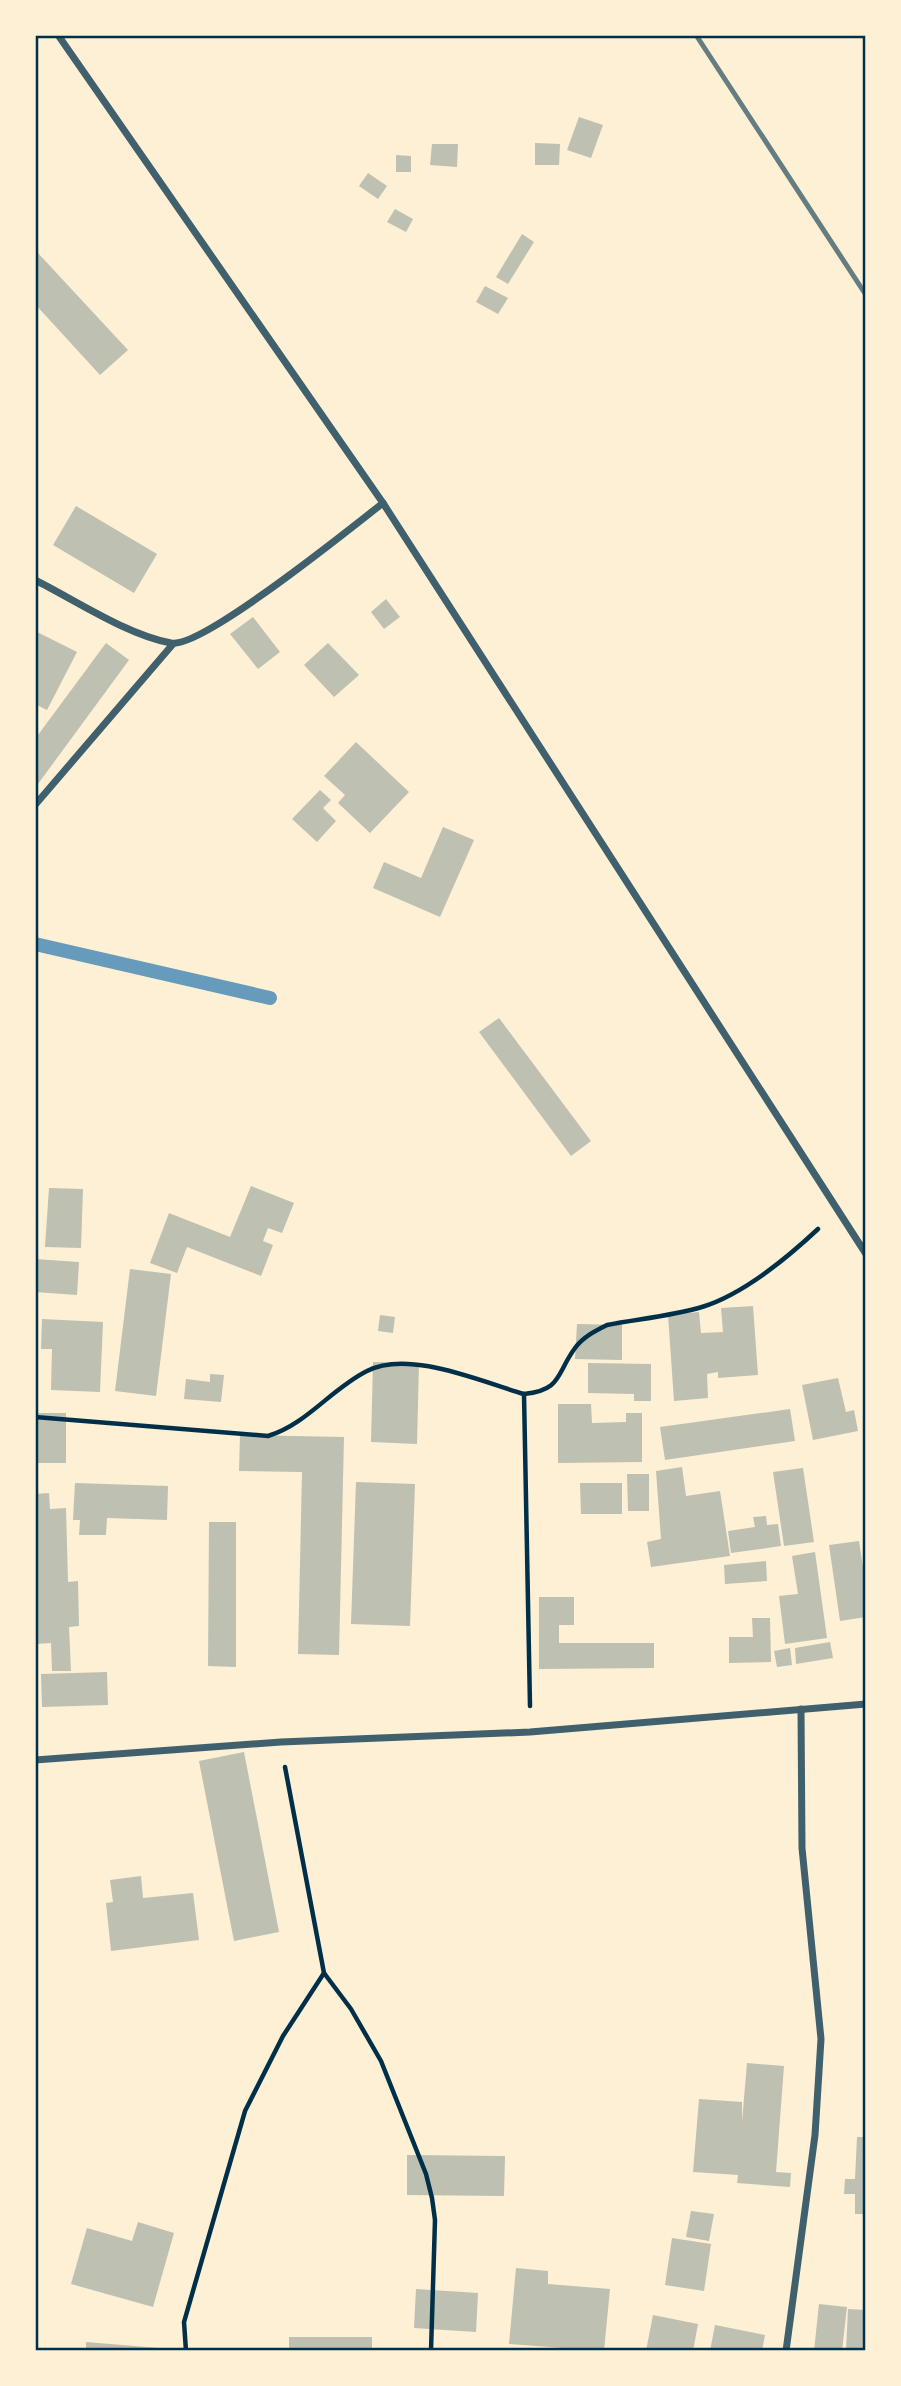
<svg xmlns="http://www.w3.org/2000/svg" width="901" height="2386" viewBox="0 0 901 2386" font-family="Lato,sans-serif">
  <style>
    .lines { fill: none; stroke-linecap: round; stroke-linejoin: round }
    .stream { stroke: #669bbc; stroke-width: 14 }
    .building { fill: #bec0b2 }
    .path { stroke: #003049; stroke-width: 4.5 }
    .minor { stroke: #3f606c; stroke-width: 7 }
    .rail { stroke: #657d81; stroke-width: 5 }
    .neatline { fill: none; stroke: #003049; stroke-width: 2.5 }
  </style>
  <rect width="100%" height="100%" fill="#fdf0d5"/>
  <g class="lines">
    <!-- stream -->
    <polyline class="stream" points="35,944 270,998"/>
  </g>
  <!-- building -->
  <g class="building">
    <polygon points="579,117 603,125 591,158 567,150"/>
    <polygon points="535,143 560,144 559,165 535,165"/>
    <polygon points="432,144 458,144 457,167 430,165"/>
    <polygon points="396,155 411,156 411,172 396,172"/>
    <polygon points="368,173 387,186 378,199 359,186"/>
    <polygon points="395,209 413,219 406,232 387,222"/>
    <polygon points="522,234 534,242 508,284 496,277"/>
    <polygon points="37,252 128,350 100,375 35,304"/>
    <polygon points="485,286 508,298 498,314 476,302"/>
    <polygon points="76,506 157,554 134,593 53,545"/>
    <polygon points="386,599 400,617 384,629 371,612"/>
    <polygon points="253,617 280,652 258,669 230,634"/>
    <polygon points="35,631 77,652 47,710 35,704"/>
    <polygon points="106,643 129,660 35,788 35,739"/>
    <polygon points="328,643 359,675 334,697 304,665"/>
    <polygon points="356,742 409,792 370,833 338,803 345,795 324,776"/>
    <polygon points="320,790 331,800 323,808 336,821 317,842 292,819"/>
    <polygon points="443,827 474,840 440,917 373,888 384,862 421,878"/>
    <polygon points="499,1018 591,1141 571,1156 479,1032"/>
    <polygon points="251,1186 294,1203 282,1233 268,1228 263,1241 273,1245 261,1276 187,1247 177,1273 150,1263 169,1213 230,1237"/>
    <polygon points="49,1188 83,1189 81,1248 45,1247"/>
    <polygon points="35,1259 79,1262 77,1295 35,1292"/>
    <polygon points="130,1269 171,1274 156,1396 115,1391"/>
    <polygon points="753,1306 758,1375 718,1378 718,1372 707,1374 708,1398 674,1401 668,1315 699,1312 701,1333 723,1332 721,1308"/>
    <polygon points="380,1315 395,1317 393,1333 378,1331"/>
    <polygon points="42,1319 103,1322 100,1392 51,1390 52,1349 41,1349"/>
    <polygon points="577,1324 622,1325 622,1360 575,1359"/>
    <polygon points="373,1362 419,1363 417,1444 371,1442"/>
    <polygon points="588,1363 651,1364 651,1401 634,1401 634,1394 588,1393"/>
    <polygon points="210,1374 224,1375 221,1402 184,1399 186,1379 210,1382"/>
    <polygon points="838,1378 846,1412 854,1410 858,1431 813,1440 802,1385"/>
    <polygon points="558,1404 591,1404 592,1423 626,1422 626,1413 642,1413 642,1462 558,1463"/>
    <polygon points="790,1409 795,1441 665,1460 660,1427"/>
    <polygon points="37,1413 66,1413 66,1463 38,1463"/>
    <polygon points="240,1435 344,1437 339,1655 298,1654 302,1472 239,1471"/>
    <polygon points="682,1467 686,1496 720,1491 730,1556 651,1567 647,1542 661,1539 656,1471"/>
    <polygon points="803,1468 814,1542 784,1546 773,1472"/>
    <polygon points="627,1474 649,1474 649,1511 628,1511"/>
    <polygon points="356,1482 415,1484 410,1626 351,1624"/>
    <polygon points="75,1483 168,1486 167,1520 107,1518 106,1535 79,1535 80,1520 73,1520"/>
    <polygon points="580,1483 622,1483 622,1514 581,1514"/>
    <polygon points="49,1493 50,1509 66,1508 68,1582 78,1581 79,1626 69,1627 71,1671 52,1671 51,1643 36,1644 35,1494"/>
    <polygon points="766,1516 767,1525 778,1524 781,1546 731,1553 728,1531 755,1527 753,1517"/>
    <polygon points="209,1522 236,1522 236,1667 208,1666"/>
    <polygon points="859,1541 866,1587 866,1617 840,1621 829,1545"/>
    <polygon points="815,1552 827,1638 785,1644 779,1596 798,1594 792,1556"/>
    <polygon points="766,1561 767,1581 725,1584 724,1565"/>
    <polygon points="539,1597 574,1597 574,1625 559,1625 559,1643 654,1643 654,1668 539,1669"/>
    <polygon points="752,1618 770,1618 771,1662 729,1663 729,1637 753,1637"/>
    <polygon points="830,1642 833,1658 796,1664 795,1648"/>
    <polygon points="790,1648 792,1665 777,1667 774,1651"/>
    <polygon points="107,1672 108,1705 42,1707 41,1674"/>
    <polygon points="244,1752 279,1932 234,1941 199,1761"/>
    <polygon points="141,1876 143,1898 193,1893 199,1940 111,1951 106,1903 113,1902 110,1880"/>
    <polygon points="747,2063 784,2066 776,2172 791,2173 790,2187 737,2183 738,2175 693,2172 699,2099 742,2102 742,2122"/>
    <polygon points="857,2137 866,2137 866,2214 855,2214 855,2194 844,2194 845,2179 855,2179"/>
    <polygon points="407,2155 505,2156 504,2196 407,2195"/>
    <polygon points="691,2211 714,2214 709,2241 686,2237"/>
    <polygon points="138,2222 174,2233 153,2307 71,2284 87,2228 132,2241"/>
    <polygon points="672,2238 711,2244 704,2291 665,2285"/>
    <polygon points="516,2268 548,2271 548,2284 610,2289 604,2351 509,2344"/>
    <polygon points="416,2289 478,2293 476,2332 414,2328"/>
    <polygon points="819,2304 847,2307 842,2351 814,2351"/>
    <polygon points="848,2309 866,2310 866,2351 846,2351"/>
    <polygon points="653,2315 698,2324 693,2351 646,2351"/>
    <polygon points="715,2325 765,2335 762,2351 710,2351"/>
    <rect x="289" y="2337" width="83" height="14"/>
    <polygon points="86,2342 159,2348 158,2351 86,2351"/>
  </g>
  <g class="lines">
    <!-- path -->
    <g class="path">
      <polyline points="524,1394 530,1706"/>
      <path d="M35,1417L268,1436C307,1424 331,1389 367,1371C408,1349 482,1382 524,1394C562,1390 556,1374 575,1348C583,1337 595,1331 607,1325C638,1319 672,1316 702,1307C744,1294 787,1258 818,1229"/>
      <polyline points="285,1767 324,1973 351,2009 381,2061 426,2174 432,2198 435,2220 431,2351"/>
      <polyline points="186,2351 184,2322 245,2111 283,2036 324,1973"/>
    </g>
    <!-- minor -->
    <g class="minor">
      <polyline points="58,35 383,503 866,1254"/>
      <path d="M35,580C75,600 127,635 171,643C202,649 352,527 383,503"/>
      <polyline points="35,805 173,644"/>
      <polyline points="35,1760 281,1742 530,1732 866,1704"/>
      <polyline points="786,2351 815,2135 821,2039 802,1848 801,1709"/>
    </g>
    <!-- rail -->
    <polyline class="rail" points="696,35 866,295"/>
  </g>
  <!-- border -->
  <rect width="901" height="2386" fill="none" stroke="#fdf0d5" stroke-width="74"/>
  <rect x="37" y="37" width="827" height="2312" class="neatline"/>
</svg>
